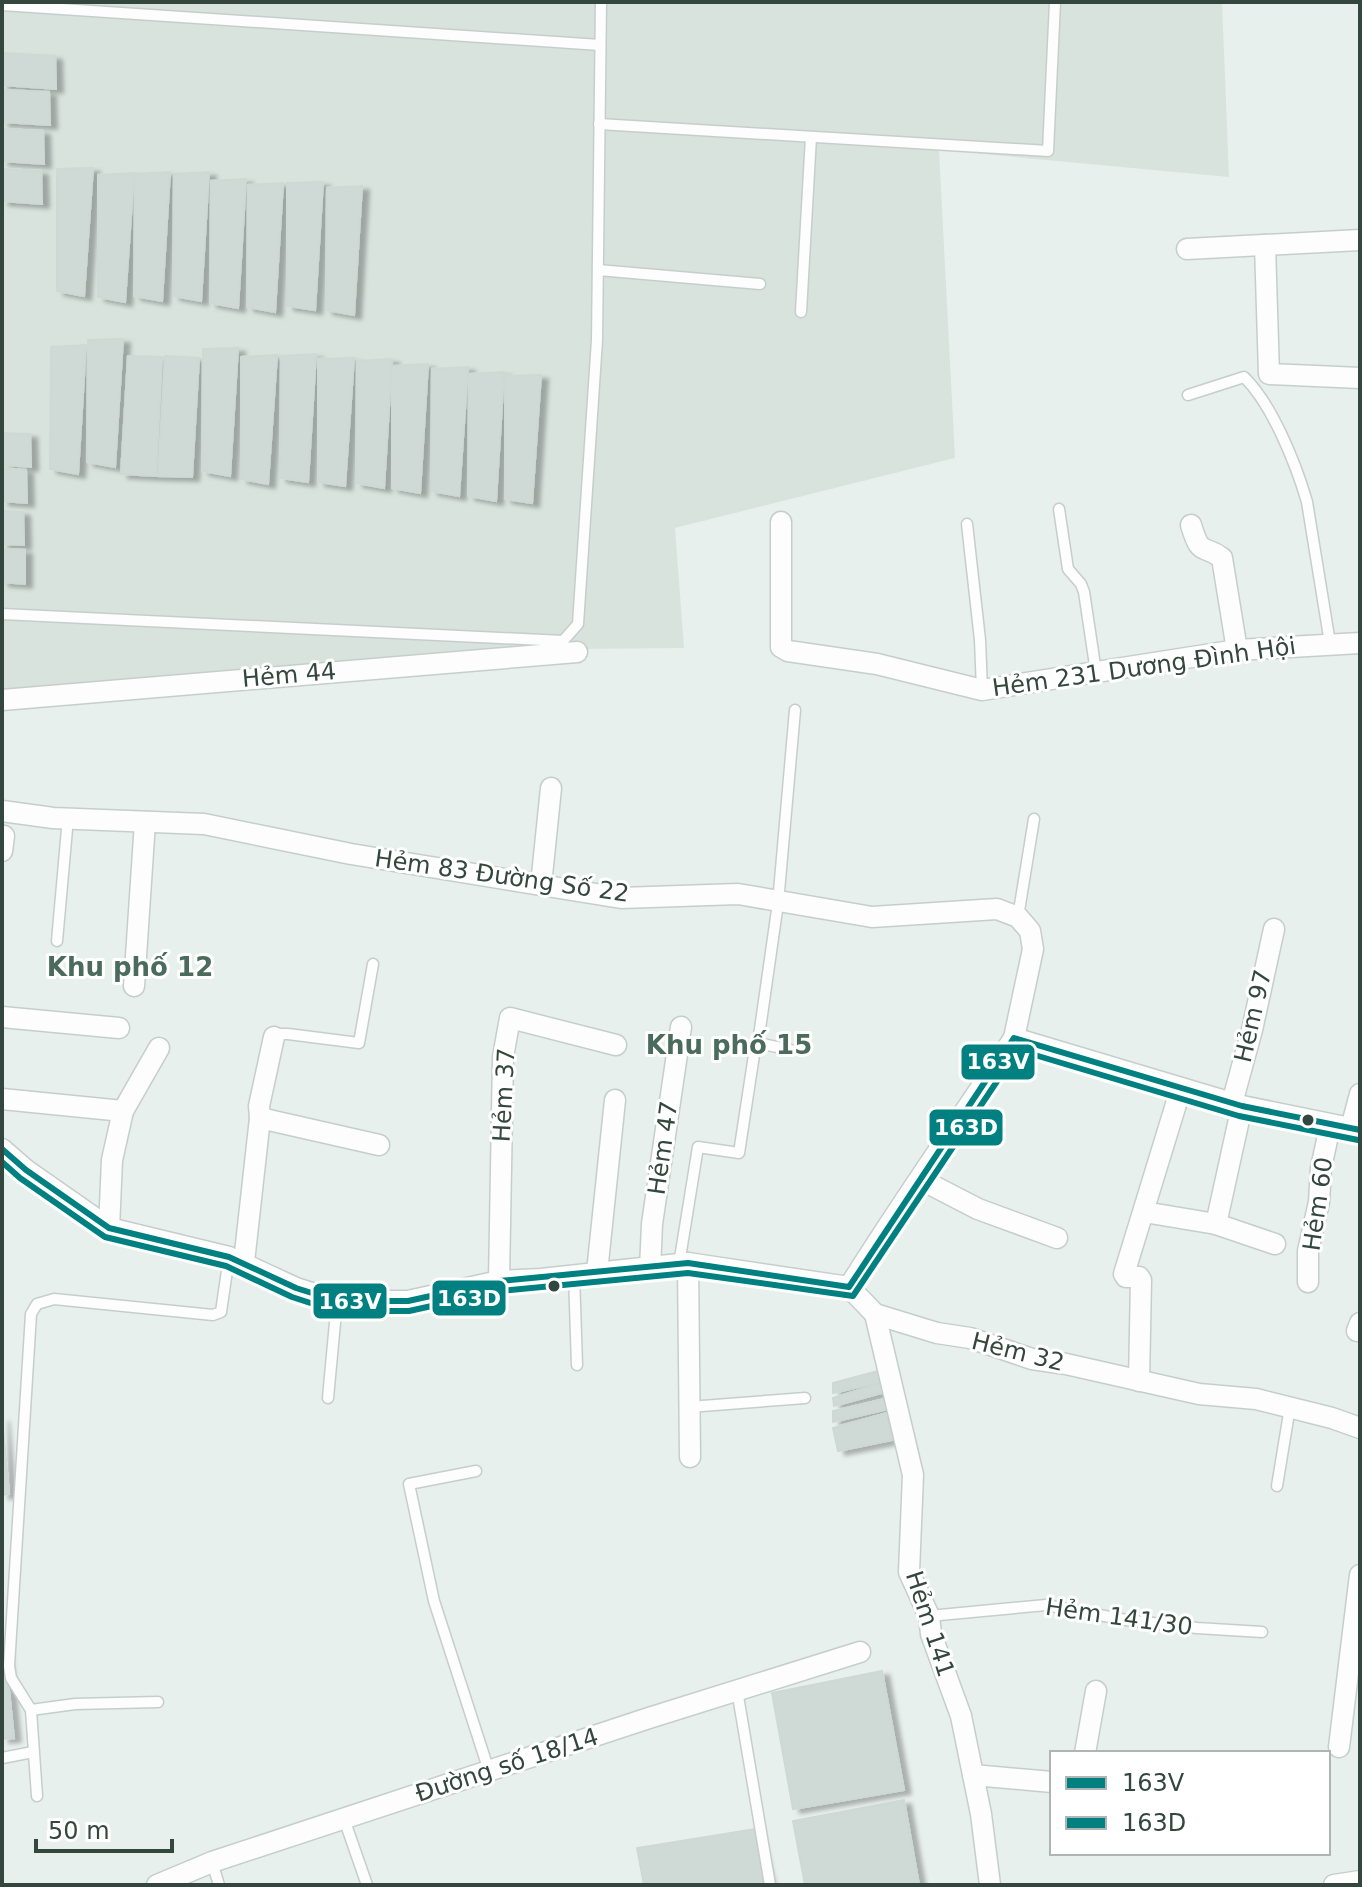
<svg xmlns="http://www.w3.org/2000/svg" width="1362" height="1887" viewBox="0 0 1362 1887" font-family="'DejaVu Sans',sans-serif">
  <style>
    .industrial { fill: #d8e3de }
    .building { fill: #cfd9d5; stroke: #ced9d5; stroke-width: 2; filter: url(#shadow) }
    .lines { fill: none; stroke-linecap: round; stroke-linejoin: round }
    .service-casing { stroke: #c6cecc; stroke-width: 13 }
    .minor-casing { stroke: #c6cecc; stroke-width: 23 }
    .service { stroke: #fcfdfc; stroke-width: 10 }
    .minor { stroke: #fcfdfc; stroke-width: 20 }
    .bus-1-casing { stroke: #fff; stroke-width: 12 }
    .bus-2-casing { stroke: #fff; stroke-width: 12 }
    .bus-1 { stroke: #008080; stroke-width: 6 }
    .bus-2 { stroke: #008080; stroke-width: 6 }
    .bus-dot { fill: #34473f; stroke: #fff; stroke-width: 3 }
    .labels { text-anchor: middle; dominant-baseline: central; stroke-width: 6; stroke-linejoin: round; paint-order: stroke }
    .street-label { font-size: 24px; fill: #34473f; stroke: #fff }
    .neighbourhood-label { font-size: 26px; font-weight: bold; fill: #4a6b5d; stroke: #fff }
    .line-badge { stroke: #fff; stroke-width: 3 }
    .badge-label { font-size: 22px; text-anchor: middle; font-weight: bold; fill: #fff }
  </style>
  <defs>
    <filter id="shadow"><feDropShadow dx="7" dy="4" stdDeviation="2" flood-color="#0004"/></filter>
  </defs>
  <rect width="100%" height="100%" fill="#e8f0ee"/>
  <!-- industrial -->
  <polygon class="industrial" points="2,2 1222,2 1229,177 939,150 955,458 675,528 684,648 577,649 2,696"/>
  <!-- building -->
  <g class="building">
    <polygon points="2,53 55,56 56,89 2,85"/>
    <polygon points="2,90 49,92 50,125 2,122"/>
    <polygon points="2,129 43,131 44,164 2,161"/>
    <polygon points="93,168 84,296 57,291 57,169"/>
    <polygon points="2,169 41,171 42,204 2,201"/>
    <polygon points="170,172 162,301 134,296 135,174"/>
    <polygon points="209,172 201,301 173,296 174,174"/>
    <polygon points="134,173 125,302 98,297 98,175"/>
    <polygon points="246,179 238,308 210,303 211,181"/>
    <polygon points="323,182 315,310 287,306 287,183"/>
    <polygon points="283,183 275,312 247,307 248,185"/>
    <polygon points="362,186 354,315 326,310 327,188"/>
    <polygon points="123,339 115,467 87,462 88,340"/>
    <polygon points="86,345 78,474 50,469 51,347"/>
    <polygon points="238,348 230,476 202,471 203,349"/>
    <polygon points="316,354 308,482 280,478 281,356"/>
    <polygon points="277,355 268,484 241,479 241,357"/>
    <polygon points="128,356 162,357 156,476 121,474"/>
    <polygon points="165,356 199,358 192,477 158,476"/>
    <polygon points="354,358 345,486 318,482 318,359"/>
    <polygon points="392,359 384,488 356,483 357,361"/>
    <polygon points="428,364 420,493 392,488 392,366"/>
    <polygon points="468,367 459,496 431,491 432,369"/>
    <polygon points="504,372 496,501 468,496 469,374"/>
    <polygon points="541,375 532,503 505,499 505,376"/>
    <polygon points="2,433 30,434 31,467 2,465"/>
    <polygon points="2,468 26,470 27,503 2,501"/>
    <polygon points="2,511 23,512 24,545 2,544"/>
    <polygon points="2,549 25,550 25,584 2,582"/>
    <polygon points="881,1370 881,1382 833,1393 833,1383"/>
    <polygon points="883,1383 885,1392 834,1406 833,1398"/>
    <polygon points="889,1398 888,1409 833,1422 833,1411"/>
    <polygon points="887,1413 892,1440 838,1451 833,1428"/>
    <polygon points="2,1417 9,1494 2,1495"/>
    <polygon points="2,1624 14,1738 2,1739"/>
    <polygon points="882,1671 904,1790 793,1809 772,1693"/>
    <polygon points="904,1800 919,1885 805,1885 793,1821"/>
    <polygon points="756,1829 769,1885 644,1885 637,1848"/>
  </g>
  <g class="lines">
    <!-- service casing -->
    <g class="service-casing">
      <g id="service">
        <polyline points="2,5 600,45"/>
        <polyline points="599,124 1048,151 1055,2"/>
        <polyline points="598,270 760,284"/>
        <polyline points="801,312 811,137"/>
        <path d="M1188,395L1244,377C1272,404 1296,464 1307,502L1330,643"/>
        <polyline points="1059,509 1068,569 1081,584 1084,592 1096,672"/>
        <polyline points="967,524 980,640 982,690"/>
        <polyline points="2,614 563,641 578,624 597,340 601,2"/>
        <polyline points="1018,917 1034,819"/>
        <polyline points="57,941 68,818"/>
        <polyline points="274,1037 279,1034 288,1034 359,1043 373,964"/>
        <polyline points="791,1050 758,1043 778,903 795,710"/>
        <polyline points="679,1264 698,1147 739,1153 754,1055"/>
        <polyline points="574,1275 577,1365"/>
        <polyline points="328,1398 337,1301"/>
        <polyline points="689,1407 805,1398"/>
        <polyline points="476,1471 409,1484 434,1601 489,1771"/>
        <polyline points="1277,1486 1290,1407"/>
        <polyline points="929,1616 1046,1605 1126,1620 1197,1628 1262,1632"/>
        <polyline points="737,1690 770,1885"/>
        <polyline points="31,1710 11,1678 9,1666 31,1314 37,1304 54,1299 213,1315 221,1312 229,1257"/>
        <polyline points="2,1758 33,1752"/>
        <polyline points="37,1796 31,1710 75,1704 158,1702"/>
        <polyline points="344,1819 367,1885"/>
        <polyline points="212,1862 219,1885"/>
      </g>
    </g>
    <!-- minor casing -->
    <g class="minor-casing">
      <g id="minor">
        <polyline points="1265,245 1269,374 1360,378"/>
        <polyline points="1187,249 1360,240"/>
        <polyline points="781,522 781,647 788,651 877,664 982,690 1237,650 1360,643"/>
        <path d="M1191,525C1201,558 1202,543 1222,558L1237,650"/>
        <polyline points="2,700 577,652"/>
        <polyline points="2,811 53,818 204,824 351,854 621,898 738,894 872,917 997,909 1018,917 1030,931 1033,949 1014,1038"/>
        <polyline points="2,851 4,836"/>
        <polyline points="541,885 551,788"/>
        <polyline points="134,986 145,822"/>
        <polyline points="2,1017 119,1028"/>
        <polyline points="2,1099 123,1111"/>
        <polyline points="1232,1103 1252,1030 1274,929"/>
        <polyline points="260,1118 259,1106 274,1037"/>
        <polyline points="1351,1128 1360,1094"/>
        <polyline points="2,1149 26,1170 109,1228 229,1257 296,1288 337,1301 408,1301 499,1281 541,1279 688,1263 849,1287"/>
        <polyline points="920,1179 978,1209 1057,1238"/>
        <polyline points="1144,1212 1216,1224 1275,1244"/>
        <polyline points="1216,1224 1242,1106"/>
        <polyline points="109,1228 112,1160 123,1111 159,1048"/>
        <polyline points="244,1262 260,1118 379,1145"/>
        <polyline points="688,1263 690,1457"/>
        <polyline points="650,1269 652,1224 681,1027"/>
        <polyline points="597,1272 615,1100"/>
        <polyline points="499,1281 503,1057 510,1018 616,1045"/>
        <polyline points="1308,1282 1308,1251 1319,1202 1321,1168 1330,1126"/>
        <path d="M849,1287C901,1203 959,1122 1014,1038L1242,1106L1360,1130"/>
        <polyline points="849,1287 875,1314 937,1333 970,1338 1032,1359 1066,1364 1199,1394 1256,1399 1332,1418 1360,1428"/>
        <polyline points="875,1314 913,1475 909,1572 929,1616 931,1634 961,1716 981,1814 990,1885"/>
        <polyline points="1357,1331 1360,1323"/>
        <polyline points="1139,1381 1141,1280 1139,1277 1126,1277 1124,1274 1181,1088"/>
        <polyline points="1339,1747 1360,1575"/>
        <polyline points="1085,1753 1096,1691"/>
        <polyline points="973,1775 1052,1782"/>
        <polyline points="157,1885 212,1862 649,1718 860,1652"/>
        <polyline points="1334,1885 1360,1881"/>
      </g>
    </g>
    <!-- service -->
    <use href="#service" class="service"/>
    <!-- minor -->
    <use href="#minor" class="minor"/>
    <!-- bus-1 casing -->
    <g class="bus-1-casing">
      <polyline id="bus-1" points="2,1149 26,1170 109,1228 229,1257 296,1288 337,1301 408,1301 499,1281 688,1263 849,1287 1014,1038 1242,1106 1360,1130"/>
    </g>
    <!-- bus-2 casing -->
    <g class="bus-2-casing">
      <polyline id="bus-2" points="2,1162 20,1178 105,1237 226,1266 292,1297 335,1311 409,1311 500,1291 688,1273 853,1296 1018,1050 1239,1116 1358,1140"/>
    </g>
    <!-- bus-1 -->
    <use href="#bus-1" class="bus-1"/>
    <!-- bus-2 -->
    <use href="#bus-2" class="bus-2"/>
  </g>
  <!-- markers -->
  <g class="bus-dot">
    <circle cx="1308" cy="1120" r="7"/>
    <circle cx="554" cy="1286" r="7"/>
  </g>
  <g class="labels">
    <!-- street labels -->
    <g class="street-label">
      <text transform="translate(1144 667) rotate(-8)">Hẻm 231 Dương Đình Hội</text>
      <text transform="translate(289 675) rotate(-5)">Hẻm 44</text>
      <text transform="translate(502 876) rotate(8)">Hẻm 83 Đường Số 22</text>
      <text transform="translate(1253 1016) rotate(-77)">Hẻm 97</text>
      <text transform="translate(504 1095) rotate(-87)">Hẻm 37</text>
      <text transform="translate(663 1148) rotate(-82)">Hẻm 47</text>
      <text transform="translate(1318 1204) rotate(-82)">Hẻm 60</text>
      <text transform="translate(1018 1352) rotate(14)">Hẻm 32</text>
      <text transform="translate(1119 1617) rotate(8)">Hẻm 141/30</text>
      <text transform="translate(930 1624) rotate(72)">Hẻm 141</text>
      <text transform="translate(507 1765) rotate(-18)">Đường số 18/14</text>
    </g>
    <!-- neighbourhood labels -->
    <g class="neighbourhood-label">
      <text x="130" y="967">Khu phố 12</text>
      <text x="729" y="1045">Khu phố 15</text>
    </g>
  </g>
  <g class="line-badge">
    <rect x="960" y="1043" width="76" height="38" rx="8" fill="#008080"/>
    <rect x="928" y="1108" width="76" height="39" rx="8" fill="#008080"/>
    <rect x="431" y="1279" width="76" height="38" rx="8" fill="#008080"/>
    <rect x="312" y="1282" width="76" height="38" rx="8" fill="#008080"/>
  </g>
  <g class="badge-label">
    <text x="998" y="1069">163V</text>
    <text x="966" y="1135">163D</text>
    <text x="469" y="1306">163D</text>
    <text x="350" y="1309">163V</text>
  </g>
  <!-- border -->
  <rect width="1362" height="1887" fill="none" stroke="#34473f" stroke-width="8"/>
  <!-- legend -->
  <rect x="1050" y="1751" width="280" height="104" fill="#ffffff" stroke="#aeb5b2" stroke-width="2"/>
  <rect x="1066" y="1777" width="40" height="12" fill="#008080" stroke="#aeb5b2" stroke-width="2"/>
  <text x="1122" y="1791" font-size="24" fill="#34473f">163V</text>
  <rect x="1066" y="1817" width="40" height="12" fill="#008080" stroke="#aeb5b2" stroke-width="2"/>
  <text x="1122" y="1831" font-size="24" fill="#34473f">163D</text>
  <!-- scale -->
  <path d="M36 1839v12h136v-12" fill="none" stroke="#34473f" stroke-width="4"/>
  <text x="48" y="1839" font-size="24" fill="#34473f" stroke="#ffffff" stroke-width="6" paint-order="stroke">50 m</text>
</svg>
